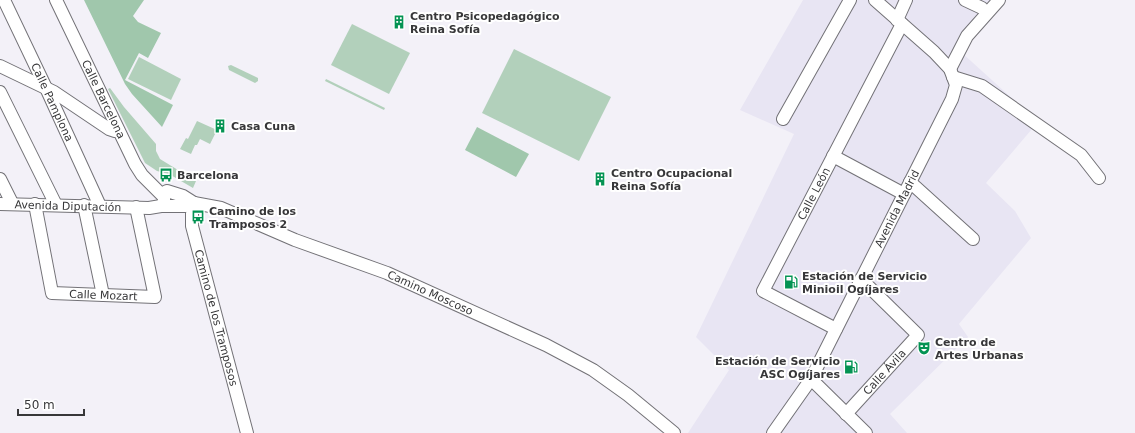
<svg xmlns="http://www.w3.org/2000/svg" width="1135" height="433" viewBox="0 0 1135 433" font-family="'DejaVu Sans',sans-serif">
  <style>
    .built { fill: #e8e5f3 }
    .green { fill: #b2d0bb }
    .forest { fill: #a0c7ac }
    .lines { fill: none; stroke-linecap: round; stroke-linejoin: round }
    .minor-casing { stroke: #737277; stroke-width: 14 }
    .minor { stroke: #fff; stroke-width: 12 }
    .labels { text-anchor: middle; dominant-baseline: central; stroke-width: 4; stroke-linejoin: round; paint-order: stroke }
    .poi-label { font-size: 11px; font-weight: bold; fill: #373739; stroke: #fff; text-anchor: start }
    .street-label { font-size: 11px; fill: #373739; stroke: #fff }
  </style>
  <rect width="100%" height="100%" fill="#f3f1f8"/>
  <!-- built -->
  <polygon class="built" points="803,0 1001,0 961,52 1038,122 986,183 1015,211 1031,238 959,324 968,337 890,414 907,433 688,433 729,370 696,337 794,134 740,110"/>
  <!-- green -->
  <g class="green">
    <polygon points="352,24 410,53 389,94 331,65"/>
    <polygon points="514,49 611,97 579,161 482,113"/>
    <polygon points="139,57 181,79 171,100 128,79"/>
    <polygon points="231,65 258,78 258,81 255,83 229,70 228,66"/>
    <polygon points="326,79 385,108 384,110 325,81"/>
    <polygon points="110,88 124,107 156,144 156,151 160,159 196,181 193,188 169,174 157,171 145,163 108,89"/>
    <polygon points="197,121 217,130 210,144 200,139 197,145 195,145 191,154 180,149 186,138 188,139"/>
  </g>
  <!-- forest -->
  <g class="forest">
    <polygon points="84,0 144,0 133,16 138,22 161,33 148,58 139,53 125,80 173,105 162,127 132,94 125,84"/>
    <polygon points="477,127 529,154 516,177 465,150"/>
  </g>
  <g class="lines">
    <!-- minor casing -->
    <g class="minor-casing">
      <g id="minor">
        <path id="s1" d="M4,0L46,88L100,206"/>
        <path id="s2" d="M56,0L135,164L142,175L164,197V202L161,206"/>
        <polyline points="965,0 982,8"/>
        <polyline points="897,20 906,0"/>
        <polyline points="0,66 54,92 109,129 115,131 118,130"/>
        <polyline points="950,69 967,36 999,0"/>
        <polyline points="953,77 982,86 1081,155 1099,178"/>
        <polyline points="0,92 56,205"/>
        <polyline points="783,119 850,0"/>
        <polyline points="833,156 904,194"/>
        <polyline points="0,179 12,203"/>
        <polyline points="910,182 973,239"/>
        <path id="s3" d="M162,194L167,191L183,196L194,203L221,208L295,240L387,273L546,345L593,370L628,395L674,433"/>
        <path id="s4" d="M194,203L192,214V226L247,433"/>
        <path id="s5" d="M0,204L149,208L161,206H186L194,203"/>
        <path id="s6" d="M35,204L52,293L155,297L136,207"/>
        <polyline points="84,205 103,295"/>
        <path id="s7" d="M836,329L763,291L902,24"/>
        <polyline points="811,379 866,433"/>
        <path id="s8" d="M846,414L918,335L861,279"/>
        <path id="s9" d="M773,433L811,379L952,99L956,85L950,69L934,52L875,0"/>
      </g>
    </g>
    <!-- minor -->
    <use href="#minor" class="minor"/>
  </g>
  <!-- icons -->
  <defs>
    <g id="building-bare" transform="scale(1.08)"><path d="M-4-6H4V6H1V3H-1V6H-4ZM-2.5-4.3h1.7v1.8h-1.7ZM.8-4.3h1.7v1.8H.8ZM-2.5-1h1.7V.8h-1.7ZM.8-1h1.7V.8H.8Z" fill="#049353" stroke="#fff" stroke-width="2.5" paint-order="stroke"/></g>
    <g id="bus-bare" transform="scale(1.08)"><path d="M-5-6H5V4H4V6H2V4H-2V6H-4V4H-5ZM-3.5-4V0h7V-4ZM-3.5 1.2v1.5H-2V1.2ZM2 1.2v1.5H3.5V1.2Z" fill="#049353" stroke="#fff" stroke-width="2.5" paint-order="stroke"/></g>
    <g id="fuel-bare" transform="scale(1.08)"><path d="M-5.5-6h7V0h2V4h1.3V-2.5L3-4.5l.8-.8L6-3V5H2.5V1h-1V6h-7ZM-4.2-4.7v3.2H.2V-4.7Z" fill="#049353" stroke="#fff" stroke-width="2.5" paint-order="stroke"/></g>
    <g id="theatre-bare" transform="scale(1.08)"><path d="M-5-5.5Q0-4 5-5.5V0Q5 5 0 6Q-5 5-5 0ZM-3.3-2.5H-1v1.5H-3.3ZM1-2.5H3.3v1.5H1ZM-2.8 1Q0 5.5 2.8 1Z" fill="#049353" stroke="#fff" stroke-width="2.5" paint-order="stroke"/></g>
  </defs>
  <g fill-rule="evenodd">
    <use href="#building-bare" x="399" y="22"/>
    <use href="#building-bare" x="220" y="126"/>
    <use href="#bus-bare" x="166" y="175"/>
    <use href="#building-bare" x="600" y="179"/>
    <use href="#bus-bare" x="198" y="217"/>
    <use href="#fuel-bare" x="791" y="282"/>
    <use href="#theatre-bare" x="924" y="348"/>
    <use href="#fuel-bare" x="851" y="367"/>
  </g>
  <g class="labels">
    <!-- poi labels -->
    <g class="poi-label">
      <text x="410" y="16">Centro Psicopedagógico<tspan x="410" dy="13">Reina Sofía</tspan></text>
      <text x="231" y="126">Casa Cuna</text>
      <text x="611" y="173">Centro Ocupacional<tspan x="611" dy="13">Reina Sofía</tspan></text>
      <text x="177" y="175">Barcelona</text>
      <text x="209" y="211">Camino de los<tspan x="209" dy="13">Tramposos 2</tspan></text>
      <text x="802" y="276">Estación de Servicio<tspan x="802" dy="13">Minioil Ogíjares</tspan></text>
      <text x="935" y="342">Centro de<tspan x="935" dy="13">Artes Urbanas</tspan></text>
      <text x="840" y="361" text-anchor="end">Estación de Servicio<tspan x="840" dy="13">ASC Ogíjares</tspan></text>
    </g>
    <!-- street labels -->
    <g class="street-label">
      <text stroke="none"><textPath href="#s2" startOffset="110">Calle Barcelona</textPath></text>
      <text stroke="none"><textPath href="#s1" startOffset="113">Calle Pamplona</textPath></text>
      <text stroke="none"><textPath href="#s7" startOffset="192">Calle León</textPath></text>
      <text stroke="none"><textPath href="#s5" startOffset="68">Avenida Diputación</textPath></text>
      <text stroke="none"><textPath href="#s9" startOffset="257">Avenida Madrid</textPath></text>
      <text stroke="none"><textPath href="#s3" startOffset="289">Camino Moscoso</textPath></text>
      <text stroke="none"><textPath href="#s6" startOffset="142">Calle Mozart</textPath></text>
      <text stroke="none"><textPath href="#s4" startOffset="118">Camino de los Tramposos</textPath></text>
      <text stroke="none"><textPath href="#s8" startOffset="57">Calle Ávila</textPath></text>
    </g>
  </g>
  <!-- scale -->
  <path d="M18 409v6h66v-6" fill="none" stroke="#373739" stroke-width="2"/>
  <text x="24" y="409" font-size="12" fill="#373739" stroke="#ffffff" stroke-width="3" paint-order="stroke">50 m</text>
</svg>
